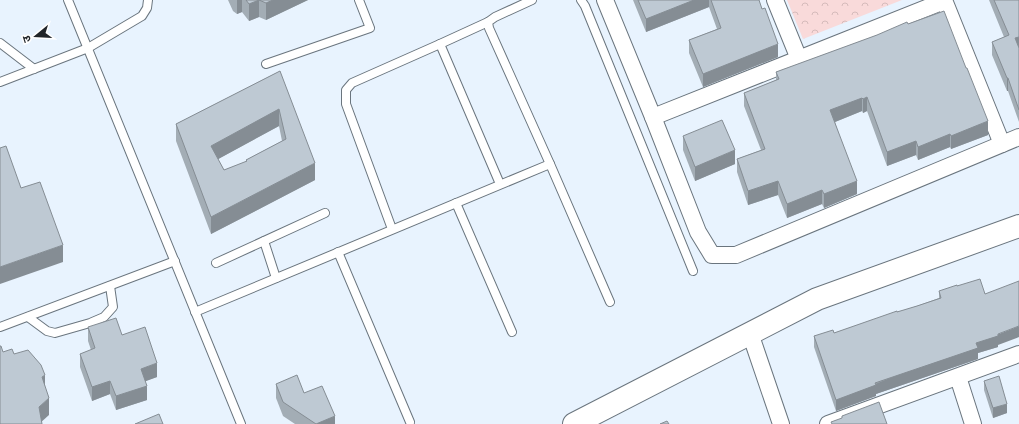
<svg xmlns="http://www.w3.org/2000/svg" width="1019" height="424" viewBox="0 0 1019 424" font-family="'DejaVu Sans','Noto Sans Devanagari',sans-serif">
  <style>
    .forest { fill: url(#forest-crowns) }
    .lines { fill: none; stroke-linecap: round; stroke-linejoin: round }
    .lane-casing { stroke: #6a757e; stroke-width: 10 }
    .street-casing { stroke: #6a757e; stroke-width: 18 }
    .secondary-casing { stroke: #6a757e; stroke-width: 24 }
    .lane { stroke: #fff; stroke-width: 8 }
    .street { stroke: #fff; stroke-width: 16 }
    .secondary { stroke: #fff; stroke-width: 22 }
    .wall { fill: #a3adb5; fill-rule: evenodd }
    .shaded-wall { fill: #858d94 }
    .building { fill: #bec9d3; stroke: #858d94; fill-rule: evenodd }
  </style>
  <defs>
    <pattern id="forest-crowns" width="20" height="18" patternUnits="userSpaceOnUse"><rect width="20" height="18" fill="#f9dada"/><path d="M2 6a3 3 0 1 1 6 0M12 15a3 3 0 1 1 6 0" fill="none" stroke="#d5bbbb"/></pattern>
  </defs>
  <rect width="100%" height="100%" fill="#e8f3fe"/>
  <!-- forest -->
  <polygon class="forest" points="787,0 902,0 803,39"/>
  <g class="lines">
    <!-- lane casing -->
    <g class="lane-casing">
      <g id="lane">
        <polyline points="68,0 241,424"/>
        <polyline points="532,0 495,17 488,22 489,28 550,164 610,302"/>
        <polyline points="581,0 585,6 693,271"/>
        <polyline points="0,43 34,69"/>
        <polyline points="440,44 488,22"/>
        <polyline points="266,64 370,28 359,0"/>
        <polyline points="0,82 88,48 142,16 147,8 148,0"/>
        <polyline points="456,203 512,332"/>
        <polyline points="392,229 346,104 346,90 352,83 440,44 500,184"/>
        <polyline points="264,241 276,278"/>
        <polyline points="338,252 410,422"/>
        <polyline points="216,263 325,213"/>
        <polyline points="195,312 550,164"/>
        <polyline points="28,317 47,331 55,333 90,323 104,317 113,307 110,286"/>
        <polyline points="0,327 175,261"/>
      </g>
    </g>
    <!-- street casing -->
    <g class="street-casing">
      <g id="street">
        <polyline points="605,0 653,117 698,232 712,255 736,255 1019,137"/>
        <polyline points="775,0 799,59"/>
        <polyline points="944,0 1002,144"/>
        <polyline points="653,117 944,1"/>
        <polyline points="750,333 781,424"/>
        <polyline points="958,377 973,424"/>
        <polyline points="828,424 1019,354"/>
      </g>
    </g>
    <!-- secondary casing -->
    <g class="secondary-casing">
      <polyline id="secondary" points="574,424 817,299 1019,226"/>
    </g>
    <!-- lane -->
    <use href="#lane" class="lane"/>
    <!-- street -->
    <use href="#street" class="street"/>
    <!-- secondary -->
    <use href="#secondary" class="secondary"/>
  </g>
  <!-- wall -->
  <g class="wall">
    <polygon points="228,0 308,0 266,20 259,17 249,21 242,12 237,14 233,11"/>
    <polygon points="633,0 759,0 778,57 703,87 689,53 689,40 717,29 709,7 646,32"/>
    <polygon points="989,0 1019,0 1019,122 1008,91 1007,91 992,55 992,42 1004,37 993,10"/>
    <polygon points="908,24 988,135 951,149 950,147 918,160 916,155 887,166 867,111 863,113 862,111 835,122 857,194 824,208 822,204 787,218 778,195 748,205 737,172 737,159 761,150 744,106 744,93 776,80 776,72"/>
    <path d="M280,71L315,180L211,234L176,141V124ZM279,126L282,141L246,160V162L224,170L218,159Z"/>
    <polygon points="683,136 735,164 695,181 683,150"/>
    <polygon points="939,291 998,345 998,347 978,353 978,359 876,394 876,396 836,411 814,347 814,336 834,333 917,306 939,298"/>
    <polygon points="88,327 122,335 157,377 145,381 147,400 116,410 110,394 92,401 80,367 80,354 91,350 88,341"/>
    <polygon points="984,381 1007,413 993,418 984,390"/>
    <polygon points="276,384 304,393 335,424 295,424 283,416 276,398"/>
  </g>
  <!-- shaded-wall -->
  <g class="shaded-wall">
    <polygon points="237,0 242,0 242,12 237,14"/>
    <polygon points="259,0 259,17 249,21 249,4"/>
    <polygon points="273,0 308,0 266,20 266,3"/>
    <polygon points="694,0 709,0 709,7 646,32 646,19"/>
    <polygon points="1019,37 1019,50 1015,38"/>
    <polygon points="778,44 778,57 703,87 703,74"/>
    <rect x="1007" y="78" width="1" height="13"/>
    <polygon points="867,97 867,111 863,113 863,99"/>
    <polygon points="862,98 862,111 830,124 830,110"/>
    <polygon points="279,109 279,126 211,163 211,146"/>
    <polygon points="988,121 988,135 951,149 951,136"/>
    <polygon points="950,134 950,147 918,160 918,147"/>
    <polygon points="916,141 916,155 887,166 887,152"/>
    <polygon points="735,150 735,164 695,181 695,167"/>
    <polygon points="315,163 315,180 211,234 211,217"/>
    <polygon points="778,181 778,195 748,205 748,191"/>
    <polygon points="857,181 857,194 824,208 824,194"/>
    <polygon points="822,190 822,204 787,218 787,204"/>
    <polygon points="63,245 63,262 0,284 0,267"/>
    <polygon points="1019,326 1019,337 998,345 998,347 978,353 978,359 876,394 876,396 836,411 836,400 976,343"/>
    <polygon points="157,363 157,377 141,383 141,369"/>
    <polygon points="45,375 45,392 42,377"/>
    <polygon points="110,381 110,394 92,401 92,387"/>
    <polygon points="147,386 147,400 116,410 116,396"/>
    <polygon points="49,398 49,415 39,424 39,407"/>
    <polygon points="1007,404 1007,413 993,418 993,408"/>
    <polygon points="335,416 335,424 316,424"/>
  </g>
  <!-- building -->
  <g class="building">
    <polygon points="246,0 273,0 266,3 259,0 249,4"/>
    <polygon points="638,0 694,0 646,19"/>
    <polygon points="711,0 759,0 762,9 765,8 778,44 703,74 689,40 721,28"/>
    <polygon points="994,0 1019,0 1019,37 1015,38 1019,48 1019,110 1008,78 1007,78 992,42 1009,35"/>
    <polygon points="944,11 966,68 967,68 988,121 951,136 950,134 918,147 916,141 887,152 867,97 863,99 862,98 830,110 857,181 824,194 822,190 787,204 778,181 748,191 737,159 765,149 744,93 779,79 776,72 877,35 907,22 908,24"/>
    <path d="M280,71L315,163L211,217L176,124ZM279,109L286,139L246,160L247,161L224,170L211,146Z"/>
    <polygon points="722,120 735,150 695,167 683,136"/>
    <polygon points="6,146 21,188 40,182 63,245 0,267 0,148"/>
    <polygon points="980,279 985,294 1019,281 1019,326 998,334 998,336 976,343 978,348 875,383 876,385 836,400 814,336 833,330 834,333 897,311 897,312 917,306 941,298 939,291 957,285 957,286"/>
    <polygon points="116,318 122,335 145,327 157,363 141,369 147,386 116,396 110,381 92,387 80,354 95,348 88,327"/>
    <polygon points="0,346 1,346 3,352 12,349 14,354 28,350 41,365 45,375 42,377 49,398 39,407 42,424 0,424"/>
    <polygon points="297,375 304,393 322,386 335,416 316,424 283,402 276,384"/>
    <polygon points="999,376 1007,404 993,408 984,381"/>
    <polygon points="879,402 887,424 832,424 831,422 842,418 842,416"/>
    <polygon points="159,414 163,424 135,424"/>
    <polygon points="667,421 669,424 660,424"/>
  </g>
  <!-- north arrow -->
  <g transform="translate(36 36) rotate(252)" stroke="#ffffff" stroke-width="3" paint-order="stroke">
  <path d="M0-3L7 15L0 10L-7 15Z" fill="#212529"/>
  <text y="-6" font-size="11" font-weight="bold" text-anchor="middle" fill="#212529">उ</text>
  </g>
</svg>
